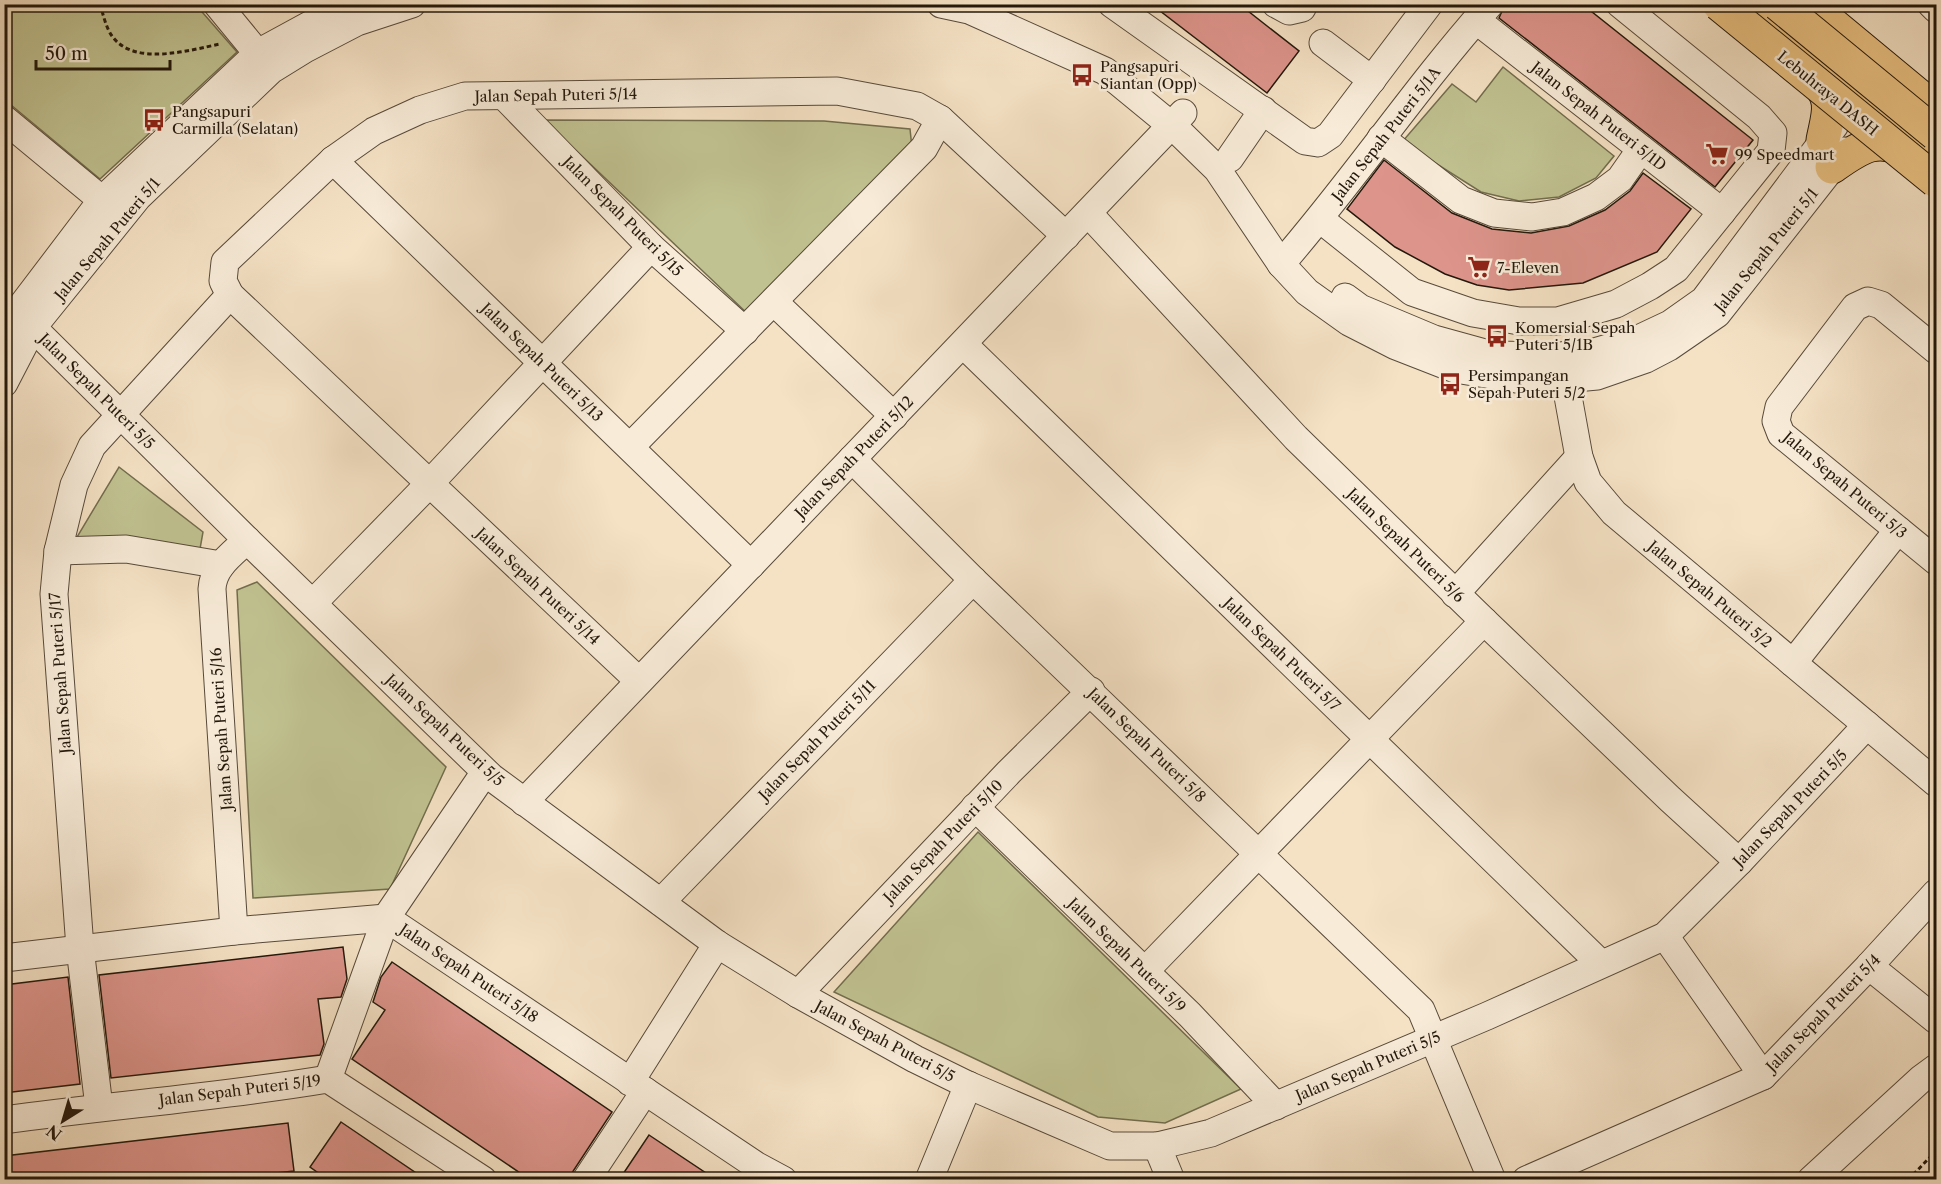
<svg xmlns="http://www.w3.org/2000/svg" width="1941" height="1184" viewBox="0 0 1941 1184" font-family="'Libre Caslon Text',serif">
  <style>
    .green { fill: #c1c291; stroke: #726d4e; stroke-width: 1.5 }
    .building { fill: #dd948b; stroke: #23180b; stroke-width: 1.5 }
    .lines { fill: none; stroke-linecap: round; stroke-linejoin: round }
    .minor-casing { stroke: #584a3a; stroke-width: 29 }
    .major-casing { stroke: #23180b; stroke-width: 35 }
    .path { stroke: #23180b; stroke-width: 3; stroke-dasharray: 4.5 3; stroke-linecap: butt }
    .minor { stroke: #f8ecd9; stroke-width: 27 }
    .major { stroke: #eac182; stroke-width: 33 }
    .highway-bridge-casing { stroke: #23180b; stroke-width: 35; stroke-linecap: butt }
    .highway-bridge { stroke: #eac182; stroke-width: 33 }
    .labels { text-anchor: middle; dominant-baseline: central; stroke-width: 5; stroke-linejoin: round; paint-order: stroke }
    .poi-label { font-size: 15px; fill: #23180b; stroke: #f8ecd9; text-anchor: start }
    .street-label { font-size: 15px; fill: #23180b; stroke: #f8ecd9 }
  </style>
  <rect width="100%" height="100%" fill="#f5e2c5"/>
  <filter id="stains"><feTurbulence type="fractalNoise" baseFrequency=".00333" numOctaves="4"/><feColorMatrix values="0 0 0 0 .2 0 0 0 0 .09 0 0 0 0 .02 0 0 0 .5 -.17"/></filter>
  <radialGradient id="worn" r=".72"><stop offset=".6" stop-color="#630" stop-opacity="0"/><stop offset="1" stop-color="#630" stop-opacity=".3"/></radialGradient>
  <!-- green -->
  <g class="green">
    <polygon points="4,5 196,5 237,52 100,179 5,100"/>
    <polygon points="1503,67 1614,156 1596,178 1559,197 1519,201 1481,192 1402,142 1452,84 1476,102"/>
    <polygon points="544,120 824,121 910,129 912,148 750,316"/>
    <polygon points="119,467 203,532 200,549 77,537"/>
    <polygon points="257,582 446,767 390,889 253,898 237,590"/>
    <polygon points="978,832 1241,1089 1165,1123 1098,1117 834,992"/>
  </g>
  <!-- building -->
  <g class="building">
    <polygon points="1151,4 1239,4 1299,51 1267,93"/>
    <polygon points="1505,4 1582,4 1753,140 1715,187 1499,18"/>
    <polygon points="1384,160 1452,213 1492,229 1531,233 1569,226 1605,210 1630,191 1643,173 1691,209 1657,252 1583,283 1509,290 1477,285 1445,274 1395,247 1347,209"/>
    <polygon points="343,947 347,979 341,997 318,999 324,1044 320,1055 111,1078 99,975"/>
    <polygon points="392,962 612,1112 568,1179 529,1179 352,1059 385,1010 373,1002 381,977"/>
    <polygon points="68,977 80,1084 4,1093 4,985"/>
    <polygon points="341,1122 425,1179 327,1179 310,1167"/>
    <polygon points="288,1123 294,1171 221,1179 4,1179 4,1156"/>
    <polygon points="649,1135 715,1179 632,1179 623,1174"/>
  </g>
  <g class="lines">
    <!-- minor casing -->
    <g class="minor-casing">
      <g id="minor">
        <polyline points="217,4 268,66"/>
        <polyline points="941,4 969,10 1105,71 1178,131 1217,169 1281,264 1307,292 1349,322 1396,346 1455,369 1516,379 1565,379 1597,376 1646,359 1669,347 1717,314 1845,151"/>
        <polyline points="1112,4 1305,141 1318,143 1330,135 1429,4"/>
        <polyline points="1276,4 1289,11 1302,8 1304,4"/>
        <polyline points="1931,4 1936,9"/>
        <polyline points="1476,20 1722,212"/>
        <polyline points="1323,43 1372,80"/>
        <polyline points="504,96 651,247 745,331"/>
        <polyline points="4,119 102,200"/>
        <polyline points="940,119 1066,236"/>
        <polyline points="1381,138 1461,200 1494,213 1532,217 1563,212 1596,197 1620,179 1641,149"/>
        <polyline points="1230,158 1263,110"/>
        <polyline points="333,160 751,565"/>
        <polyline points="1088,213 1296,438 1484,621 1670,799 1739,862"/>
        <polyline points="1320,219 1412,292 1473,313 1519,321 1558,321 1616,304 1650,286 1676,269 1771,151 1773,133 1759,117 1620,4"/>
        <path d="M1281,264C1354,180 1416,87 1490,4"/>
        <polyline points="1345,297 1360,308 1434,339 1492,355 1560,356 1591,353 1636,340 1670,324 1704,300 1835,125"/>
        <polyline points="774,302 894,416"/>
        <polyline points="17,312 247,540 491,777 717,944 798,994 915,1059 968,1085 1110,1146 1157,1146 1211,1133 1487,1016 1665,936 1739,862 1867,725"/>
        <polyline points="4,336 17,312 102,200 258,53 348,4"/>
        <polyline points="963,344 1601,964"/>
        <polyline points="1936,350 1881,305 1868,301 1855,307 1779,407 1776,421 1781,434 1936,561"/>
        <polyline points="1562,363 1579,457 1588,482 1614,513 1936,783"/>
        <polyline points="4,383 33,327 138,197 271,70 305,49 357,22 412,4"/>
        <polyline points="630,447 924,148 940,119 917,106 837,91 465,96 420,110 374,131 333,160 225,262 223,281 230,295 639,681"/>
        <polyline points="852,459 973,580 1421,1010 1492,1180"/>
        <polyline points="58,551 126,549 221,565"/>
        <polyline points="1455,594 1579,457"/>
        <polyline points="313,603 430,483 651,247"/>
        <polyline points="1793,663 1898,530"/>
        <polyline points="524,802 1183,113"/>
        <polyline points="975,807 1190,1015 1276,1106"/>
        <polyline points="661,902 973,580"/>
        <path d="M234,931L212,589C213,567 231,555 247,540"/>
        <polyline points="1665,936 1763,1076"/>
        <polyline points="4,958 234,931 386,918 757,1166 783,1180"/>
        <polyline points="1869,966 1936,1020"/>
        <polyline points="1145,971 1484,621"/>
        <polyline points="798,994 1009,772 1091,691"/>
        <polyline points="328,1079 386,918 485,772"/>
        <polyline points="630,1082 717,944"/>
        <polyline points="99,1107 80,948 54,594 58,551 74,485 92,446 230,295"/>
        <path d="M4,1120C112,1105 221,1097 328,1079L483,1180"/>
        <polyline points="1157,1146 1171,1180"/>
        <polyline points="586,1180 645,1091"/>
        <polyline points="929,1180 968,1085"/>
        <polyline points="1526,1180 1763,1076 1869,966 1936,893"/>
        <polyline points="1811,1180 1921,1079 1936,1068"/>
      </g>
    </g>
    <!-- major casing -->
    <g class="major-casing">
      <g id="major">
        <polyline points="1747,4 1936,160"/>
        <polyline points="1808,4 1936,110"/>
        <path d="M1813,76C1835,100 1829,111 1823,140"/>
        <path d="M1832,167C1859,148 1878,133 1910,154"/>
      </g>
    </g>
    <!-- path -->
    <g class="path">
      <path d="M100,4C103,14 106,28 112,36C134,67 190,50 220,44"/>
      <polyline points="1908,1180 1936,1151"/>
    </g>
    <!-- minor -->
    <use href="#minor" class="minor"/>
    <!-- major -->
    <use href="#major" class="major"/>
    <!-- highway-bridge casing -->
    <g class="highway-bridge-casing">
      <g id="highway-bridge">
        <polyline points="1719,4 1936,181"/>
        <polyline points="1778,4 1936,134"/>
      </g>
    </g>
    <!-- highway-bridge -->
    <use href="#highway-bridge" class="highway-bridge"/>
  </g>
  <!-- icons -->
  <defs>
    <g id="bus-bare" transform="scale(1.8)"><path d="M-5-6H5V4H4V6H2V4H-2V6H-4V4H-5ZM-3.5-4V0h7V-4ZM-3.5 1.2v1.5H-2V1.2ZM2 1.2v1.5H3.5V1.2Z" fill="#8f2418" stroke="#f8ecd9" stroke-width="2.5" paint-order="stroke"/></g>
    <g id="supermarket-bare" transform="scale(1.8)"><path d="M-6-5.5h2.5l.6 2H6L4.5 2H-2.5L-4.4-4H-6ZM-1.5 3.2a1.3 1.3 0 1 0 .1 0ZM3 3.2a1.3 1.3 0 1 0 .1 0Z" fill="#8f2418" stroke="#f8ecd9" stroke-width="2.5" paint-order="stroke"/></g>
  </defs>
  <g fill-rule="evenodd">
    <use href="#bus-bare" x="1082" y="75"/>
    <use href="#bus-bare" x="154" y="120"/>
    <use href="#supermarket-bare" x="1717" y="154"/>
    <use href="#supermarket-bare" x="1479" y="267"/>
    <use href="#bus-bare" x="1497" y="336"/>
    <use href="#bus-bare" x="1450" y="384"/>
  </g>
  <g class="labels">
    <!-- poi labels -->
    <g class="poi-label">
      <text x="1100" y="66">Pangsapuri<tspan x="1100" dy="17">Siantan (Opp)</tspan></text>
      <text x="172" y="111">Pangsapuri<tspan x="172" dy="17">Carmilla (Selatan)</tspan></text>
      <text x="1735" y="154">99 Speedmart</text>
      <text x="1497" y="267">7-Eleven</text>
      <text x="1515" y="327">Komersial Sepah<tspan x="1515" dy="17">Puteri 5/1B</tspan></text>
      <text x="1468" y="375">Persimpangan<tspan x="1468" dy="17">Sepah Puteri 5/2</tspan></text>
    </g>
    <!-- street labels -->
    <g class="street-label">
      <text transform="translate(1828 93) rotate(39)">Lebuhraya DASH</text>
      <text transform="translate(556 95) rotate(-1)">Jalan Sepah Puteri 5/14</text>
      <text transform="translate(1599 116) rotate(38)">Jalan Sepah Puteri 5/1D</text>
      <text transform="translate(1386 134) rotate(-52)">Jalan Sepah Puteri 5/1A</text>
      <text transform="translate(623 216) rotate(45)">Jalan Sepah Puteri 5/15</text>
      <text transform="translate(107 239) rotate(-50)">Jalan Sepah Puteri 5/1</text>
      <text transform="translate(1766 250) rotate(-51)">Jalan Sepah Puteri 5/1</text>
      <text transform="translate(542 362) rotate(44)">Jalan Sepah Puteri 5/13</text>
      <text transform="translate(97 391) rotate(45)">Jalan Sepah Puteri 5/5</text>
      <text transform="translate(854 457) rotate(-46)">Jalan Sepah Puteri 5/12</text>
      <text transform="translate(1845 485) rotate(40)">Jalan Sepah Puteri 5/3</text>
      <text transform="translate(1406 545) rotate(44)">Jalan Sepah Puteri 5/6</text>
      <text transform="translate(538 586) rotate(43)">Jalan Sepah Puteri 5/14</text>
      <text transform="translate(1710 594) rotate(40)">Jalan Sepah Puteri 5/2</text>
      <text transform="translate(1282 654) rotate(44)">Jalan Sepah Puteri 5/7</text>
      <text transform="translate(60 673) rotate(-94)">Jalan Sepah Puteri 5/17</text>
      <text transform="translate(221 729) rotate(-94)">Jalan Sepah Puteri 5/16</text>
      <text transform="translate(445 730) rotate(43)">Jalan Sepah Puteri 5/5</text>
      <text transform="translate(817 740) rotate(-46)">Jalan Sepah Puteri 5/11</text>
      <text transform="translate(1147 745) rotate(44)">Jalan Sepah Puteri 5/8</text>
      <text transform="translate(1790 808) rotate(-46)">Jalan Sepah Puteri 5/5</text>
      <text transform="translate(943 841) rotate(-46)">Jalan Sepah Puteri 5/10</text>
      <text transform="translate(1127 955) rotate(44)">Jalan Sepah Puteri 5/9</text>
      <text transform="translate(469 973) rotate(34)">Jalan Sepah Puteri 5/18</text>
      <text transform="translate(1823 1013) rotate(-46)">Jalan Sepah Puteri 5/4</text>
      <text transform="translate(885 1041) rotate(28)">Jalan Sepah Puteri 5/5</text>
      <text transform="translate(1368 1066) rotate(-23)">Jalan Sepah Puteri 5/5</text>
      <text transform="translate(240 1090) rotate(-7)">Jalan Sepah Puteri 5/19</text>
    </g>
  </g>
  <!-- margin -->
  <rect width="1941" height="1184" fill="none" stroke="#f5e2c5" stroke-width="24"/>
  <rect x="6" y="6" width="1929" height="1172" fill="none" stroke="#23180b" stroke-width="3"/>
  <rect x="12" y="12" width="1917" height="1160" fill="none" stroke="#23180b" stroke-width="1.5"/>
  <!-- north arrow -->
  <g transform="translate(63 1121) rotate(217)" stroke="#f8ecd9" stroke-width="4.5" paint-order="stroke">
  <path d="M0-4.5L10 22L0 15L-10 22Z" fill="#23180b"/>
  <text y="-9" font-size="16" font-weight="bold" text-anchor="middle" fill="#23180b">N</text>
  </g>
  <!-- scale -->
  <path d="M36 60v9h134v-9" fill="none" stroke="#23180b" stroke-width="3"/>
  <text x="45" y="60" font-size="18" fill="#23180b" stroke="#f8ecd9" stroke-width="4.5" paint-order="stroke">50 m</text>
  <rect width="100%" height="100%" filter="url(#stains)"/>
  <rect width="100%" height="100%" fill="url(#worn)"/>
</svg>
